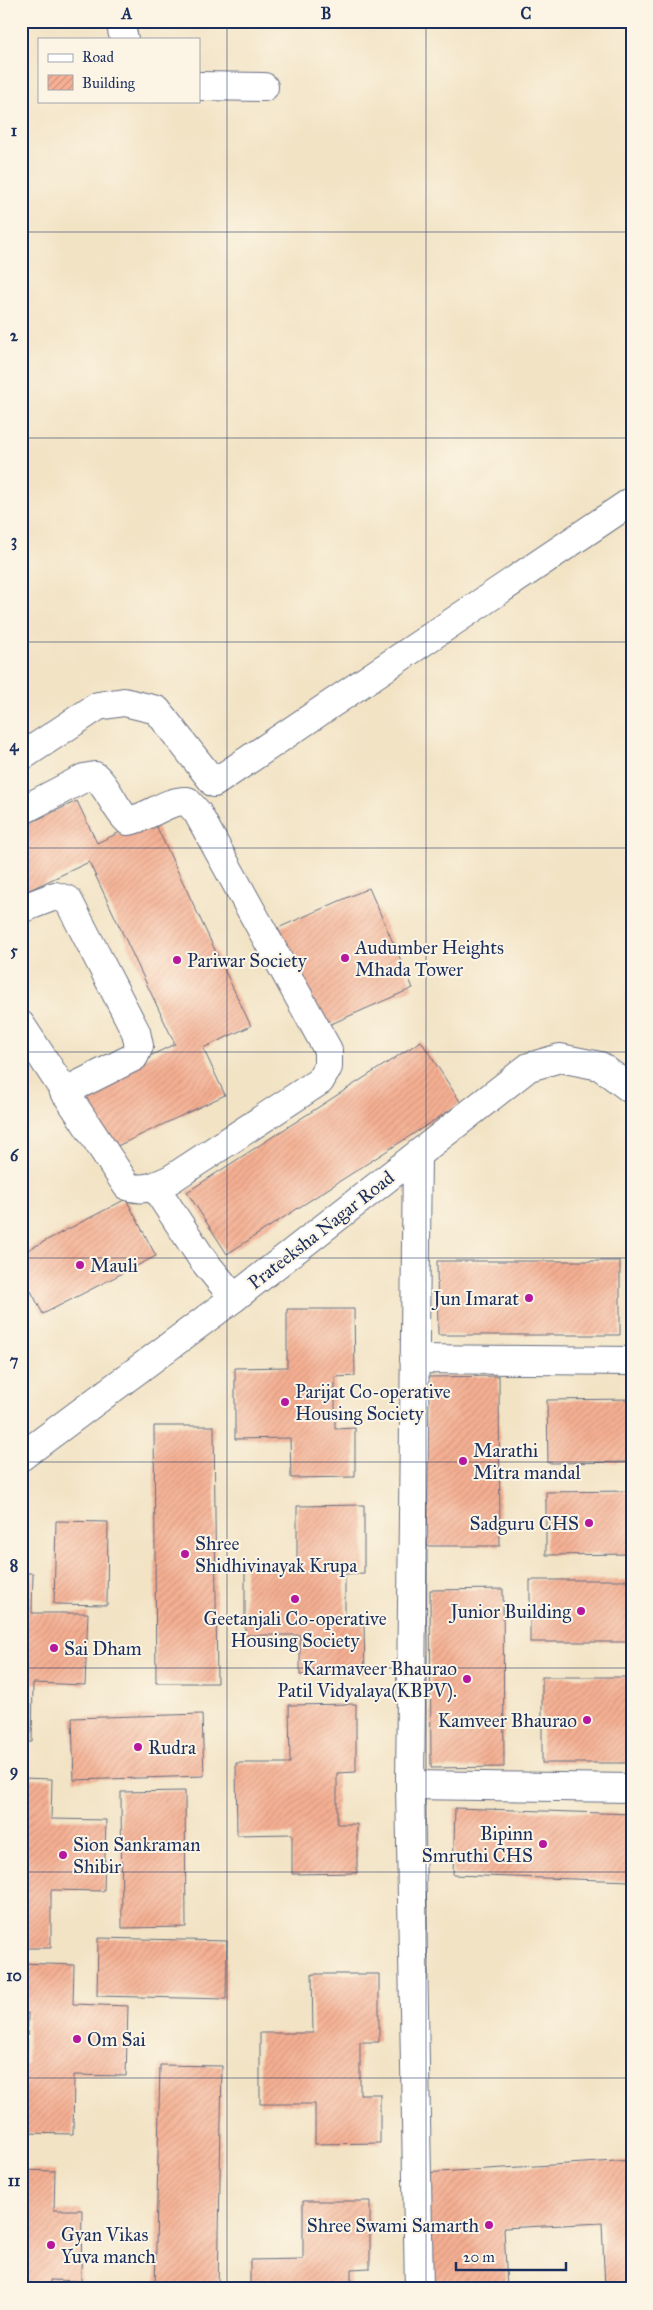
<svg xmlns="http://www.w3.org/2000/svg" width="653" height="2310" viewBox="0 0 653 2310" font-family="'IM FELL Great Primer',serif">
  <style>
    .building { fill: url(#building-hatch) }
    .lines { fill: none; stroke-linecap: round; stroke-linejoin: round }
    .minor-casing { stroke: #666e82; stroke-width: 30 }
    .minor { stroke: #fff; stroke-width: 28 }
    .grid { fill: none; stroke: #1b2f5e; stroke-width: 1; stroke-opacity: 0.55 }
    .poi-dot { fill: #b5179e; stroke: #fcf5e5; stroke-width: 2 }
    .labels { text-anchor: middle; dominant-baseline: central; stroke-width: 4; stroke-linejoin: round; paint-order: stroke }
    .poi-label { font-size: 19px; fill: #1b2f5e; stroke: #fcf5e5; text-anchor: start }
    .street-label { font-size: 19px; fill: #1b2f5e; stroke: #fcf5e5 }
    .neatline { fill: none; stroke: #1b2f5e; stroke-width: 2 }
    .grid-label { font-size: 16px; text-anchor: middle; font-weight: bold; fill: #1b2f5e }
  </style>
  <defs>
    <pattern id="building-hatch" width="6" height="6" patternUnits="userSpaceOnUse" patternTransform="scale(1.25)"><rect width="6" height="6" fill="#f5af92"/><path d="M-1 1l2-2M0 6l6-6M5 7l2-2" fill="none" stroke="#d19780"/></pattern>
  </defs>
  <rect width="100%" height="100%" fill="#fcf5e5"/>
  <filter id="ink" filterUnits="userSpaceOnUse"><feTurbulence type="fractalNoise" baseFrequency=".02" numOctaves="2"/><feDisplacementMap in="SourceGraphic" scale="10" xChannelSelector="R" yChannelSelector="G"/><feConvolveMatrix kernelMatrix="1 2 1 2 8 2 1 2 1" color-interpolation-filters="sRGB"/></filter>
  <filter id="wash" filterUnits="userSpaceOnUse"><feTurbulence type="fractalNoise" baseFrequency=".0096" numOctaves="4" result="noise"/><feDisplacementMap in="SourceGraphic" scale="20" xChannelSelector="R" yChannelSelector="G"/><feGaussianBlur stdDeviation="1.12" result="paint"/><feColorMatrix in="noise" values="0 0 0 0 0 0 0 0 0 0 0 0 0 0 0 0 0 1.4 0 .05"/><feComposite in="paint" operator="in"/></filter>
  <g filter="url(#wash)">
    <rect width="100%" height="100%" fill="#f2e3c5"/>
    <g id="blocks">
      <!-- building -->
      <g class="building">
        <polygon points="77,801 97,843 152,817 251,1026 203,1048 225,1095 111,1149 82,1088 175,1044 89,862 21,894 21,827"/>
        <polygon points="369,888 413,988 322,1028 278,928"/>
        <polygon points="421,1041 461,1103 227,1254 187,1192"/>
        <polygon points="126,1199 156,1256 43,1314 21,1272 21,1247 24,1252"/>
        <polygon points="437,1261 620,1261 620,1335 438,1335"/>
        <polygon points="287,1309 354,1309 355,1376 335,1377 335,1429 355,1428 355,1477 291,1478 290,1438 235,1439 235,1368 287,1367"/>
        <polygon points="499,1376 500,1546 425,1546 426,1377"/>
        <polygon points="632,1399 632,1462 548,1463 547,1400"/>
        <polygon points="154,1426 214,1426 217,1683 156,1683"/>
        <polygon points="632,1491 632,1554 546,1555 546,1492"/>
        <polygon points="364,1505 364,1573 345,1574 345,1625 364,1625 365,1674 300,1675 300,1635 245,1635 245,1565 297,1564 297,1506"/>
        <polygon points="56,1521 108,1522 107,1605 54,1604"/>
        <polygon points="21,1573 33,1573 32,1613 88,1613 85,1685 33,1683 32,1742 21,1742"/>
        <rect x="530" y="1580" width="102" height="62"/>
        <polygon points="503,1589 504,1767 431,1768 430,1590"/>
        <rect x="542" y="1677" width="90" height="86"/>
        <polygon points="356,1704 356,1772 337,1773 337,1824 357,1824 357,1873 292,1874 292,1834 237,1835 236,1763 290,1763 289,1705"/>
        <polygon points="202,1714 204,1776 74,1780 72,1718"/>
        <polygon points="21,1778 52,1779 51,1819 106,1820 104,1891 51,1890 51,1948 21,1948"/>
        <polygon points="185,1791 186,1927 122,1928 121,1792"/>
        <polygon points="455,1808 632,1814 632,1881 453,1875"/>
        <polygon points="98,1938 227,1941 226,1999 97,1996"/>
        <polygon points="21,1963 74,1965 73,2004 128,2006 126,2076 74,2075 73,2134 21,2133 21,2064 27,2065 28,2013 21,2013"/>
        <polygon points="312,1974 379,1974 379,2042 360,2042 360,2094 380,2094 380,2143 315,2144 315,2104 260,2104 260,2033 313,2033"/>
        <polygon points="160,2065 222,2066 218,2289 155,2289"/>
        <polygon points="632,2160 632,2289 605,2289 602,2223 504,2228 507,2289 430,2289 423,2173"/>
        <polygon points="21,2170 55,2171 54,2210 82,2210 81,2281 50,2280 50,2289 21,2289"/>
        <polygon points="303,2201 370,2201 370,2268 351,2269 351,2289 250,2289 250,2260 303,2259"/>
      </g>
    </g>
  </g>
  <g filter="url(#ink)">
    <use href="#blocks" fill-opacity="0" stroke="#666e82" stroke-width="1"/>
    <g class="lines">
      <!-- minor casing -->
      <g class="minor-casing">
        <g id="minor">
          <polyline points="120,21 124,39"/>
          <polyline points="199,86 264,87"/>
          <polyline points="21,757 98,706 124,702 157,710 214,783 632,501"/>
          <path d="M21,811L84,778L95,776C109,788 114,808 128,821C149,818 166,800 187,801L197,812L328,1050V1067L320,1081L171,1179C156,1186 143,1192 127,1186L21,1025"/>
          <polyline points="21,909 55,896 68,900 136,1032 139,1046 134,1057 64,1092"/>
          <polyline points="417,1155 410,1785 419,2289"/>
          <polyline points="155,1187 203,1260 234,1298"/>
          <polyline points="414,1359 632,1361"/>
          <polyline points="21,1457 234,1298 529,1067 560,1058 600,1066 632,1090"/>
          <polyline points="410,1785 632,1788"/>
        </g>
      </g>
      <!-- minor -->
      <use href="#minor" class="minor"/>
    </g>
  </g>
  <!-- grid -->
  <path class="grid" d="M227,21V2289M426,21V2289M21,232H632M21,438H632M21,642H632M21,848H632M21,1052H632M21,1258H632M21,1462H632M21,1668H632M21,1872H632M21,2078H632"/>
  <!-- markers -->
  <g class="poi-dot">
    <circle cx="345" cy="958" r="5"/>
    <circle cx="177" cy="960" r="5"/>
    <circle cx="80" cy="1265" r="5"/>
    <circle cx="529" cy="1298" r="5"/>
    <circle cx="285" cy="1402" r="5"/>
    <circle cx="463" cy="1461" r="5"/>
    <circle cx="589" cy="1523" r="5"/>
    <circle cx="185" cy="1554" r="5"/>
    <circle cx="295" cy="1599" r="5"/>
    <circle cx="581" cy="1611" r="5"/>
    <circle cx="54" cy="1648" r="5"/>
    <circle cx="467" cy="1679" r="5"/>
    <circle cx="587" cy="1720" r="5"/>
    <circle cx="138" cy="1747" r="5"/>
    <circle cx="543" cy="1844" r="5"/>
    <circle cx="63" cy="1855" r="5"/>
    <circle cx="77" cy="2039" r="5"/>
    <circle cx="489" cy="2225" r="5"/>
    <circle cx="51" cy="2245" r="5"/>
  </g>
  <g class="labels">
    <!-- poi labels -->
    <g class="poi-label">
      <text x="355" y="947">Audumber Heights<tspan x="355" dy="22">Mhada Tower</tspan></text>
      <text x="187" y="960">Pariwar Society</text>
      <text x="90" y="1265">Mauli</text>
      <text x="519" y="1298" text-anchor="end">Jun Imarat</text>
      <text x="295" y="1391">Parijat Co-operative<tspan x="295" dy="22">Housing Society</tspan></text>
      <text x="473" y="1450">Marathi<tspan x="473" dy="22">Mitra mandal</tspan></text>
      <text x="579" y="1523" text-anchor="end">Sadguru CHS</text>
      <text x="195" y="1543">Shree<tspan x="195" dy="22">Shidhivinayak Krupa</tspan></text>
      <text x="571" y="1611" text-anchor="end">Junior Building</text>
      <text x="295" y="1618" text-anchor="middle">Geetanjali Co-operative<tspan x="295" dy="22">Housing Society</tspan></text>
      <text x="64" y="1648">Sai Dham</text>
      <text x="457" y="1668" text-anchor="end">Karmaveer Bhaurao<tspan x="457" dy="22">Patil Vidyalaya(KBPV).</tspan></text>
      <text x="577" y="1720" text-anchor="end">Kamveer Bhaurao</text>
      <text x="148" y="1747">Rudra</text>
      <text x="533" y="1833" text-anchor="end">Bipinn<tspan x="533" dy="22">Smruthi CHS</tspan></text>
      <text x="73" y="1844">Sion Sankraman<tspan x="73" dy="22">Shibir</tspan></text>
      <text x="87" y="2039">Om Sai</text>
      <text x="479" y="2225" text-anchor="end">Shree Swami Samarth</text>
      <text x="61" y="2234">Gyan Vikas<tspan x="61" dy="22">Yuva manch</tspan></text>
    </g>
    <!-- street labels -->
    <g class="street-label">
      <text transform="translate(321 1230) rotate(-38)">Prateeksha Nagar Road</text>
    </g>
  </g>
  <!-- margin -->
  <rect width="653" height="2310" fill="none" stroke="#fcf5e5" stroke-width="55"/>
  <!-- legend -->
  <rect x="38" y="38" width="162" height="65" fill="#fcf5e5" stroke="#a2a6af"/>
  <rect x="48" y="54" width="25" height="8" fill="#ffffff" stroke="#a2a6af"/>
  <text x="82" y="62" font-size="15" fill="#1b2f5e">Road</text>
  <rect x="48" y="75" width="25" height="15" fill="url(#building-hatch)" stroke="#a2a6af"/>
  <text x="82" y="88" font-size="15" fill="#1b2f5e">Building</text>
  <!-- scale -->
  <path d="M456 2262v8h110v-8" fill="none" stroke="#1b2f5e" stroke-width="2.5"/>
  <text x="463" y="2262" font-size="15" fill="#1b2f5e" stroke="#fcf5e5" stroke-width="4" paint-order="stroke">20 m</text>
  <rect x="28" y="28" width="598" height="2254" class="neatline"/>
  <g class="grid-label">
    <text x="127" y="19">A</text>
    <text x="326" y="19">B</text>
    <text x="526" y="19">C</text>
    <text x="14" y="136">1</text>
    <text x="14" y="341">2</text>
    <text x="14" y="546">3</text>
    <text x="14" y="751">4</text>
    <text x="14" y="956">5</text>
    <text x="14" y="1161">6</text>
    <text x="14" y="1366">7</text>
    <text x="14" y="1571">8</text>
    <text x="14" y="1776">9</text>
    <text x="14" y="1981">10</text>
    <text x="14" y="2186">11</text>
  </g>
</svg>
